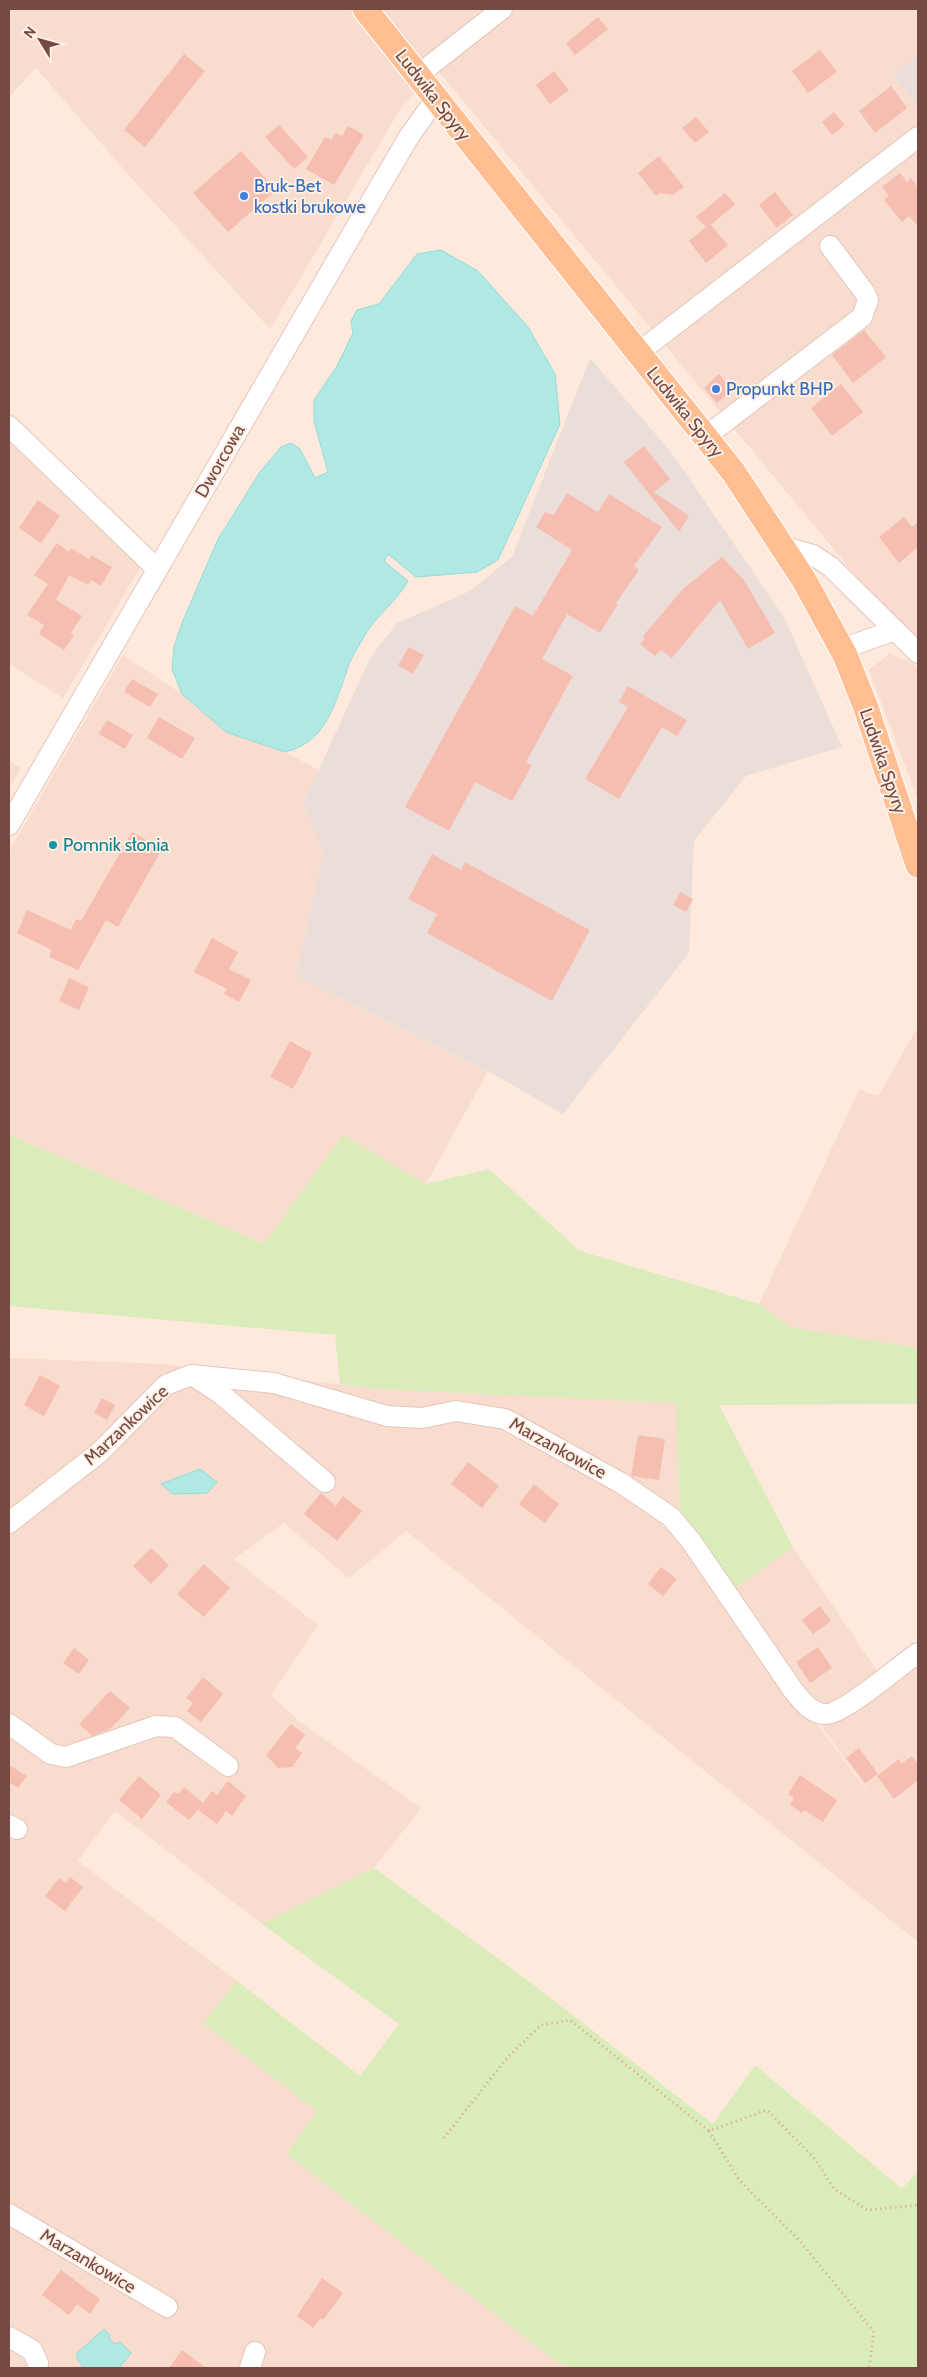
<svg xmlns="http://www.w3.org/2000/svg" width="927" height="2377" viewBox="0 0 927 2377" font-family="Cabin,sans-serif">
  <style>
    .residential { fill: #f8dccd }
    .industrial { fill: #ebded9 }
    .green { fill: #daecba }
    .water { fill: #b0e9e4; stroke: #95dbd6 }
    .building { fill: #f6bdb1 }
    .lines { fill: none; stroke-linecap: round; stroke-linejoin: round }
    .minor-casing { stroke: #e4c5bb; stroke-width: 22 }
    .major-casing { stroke: #fff; stroke-width: 27 }
    .path { stroke: #daa195; stroke-width: 3; stroke-dasharray: 1 4; stroke-linecap: butt }
    .minor { stroke: #fff; stroke-width: 20 }
    .major { stroke: #ffbe92; stroke-width: 25 }
    .shop-dot { fill: #3f7fe0; stroke: #ffefe4; stroke-width: 2 }
    .culture-dot { fill: #0f9aa8; stroke: #ffefe4; stroke-width: 2 }
    .labels { text-anchor: middle; dominant-baseline: central; stroke-width: 4; stroke-linejoin: round; paint-order: stroke }
    .street-label { font-size: 18px; fill: #754a43; stroke: #ffefe4 }
    .shop-label { font-size: 18px; fill: #366cbe; stroke: #ffefe4; text-anchor: start }
    .culture-label { font-size: 18px; fill: #0d838f; stroke: #ffefe4; text-anchor: start }
  </style>
  <rect width="100%" height="100%" fill="#fee9dc"/>
  <!-- residential -->
  <g class="residential">
    <polygon points="9,9 918,9 918,53 892,76 918,106 918,640 861,582 439,72 404,103 270,329 126,172 36,68 9,97"/>
    <polygon points="9,442 140,568 63,698 9,664"/>
    <polygon points="890,653 912,663 918,669 918,800 869,670"/>
    <polygon points="123,655 182,694 226,731 285,752 319,770 303,804 323,853 296,976 488,1071 426,1184 343,1135 264,1244 9,1135 9,851"/>
    <polygon points="9,761 21,768 9,789"/>
    <polygon points="918,1027 918,1348 790,1327 759,1304 859,1090 878,1096"/>
    <polygon points="9,1358 163,1364 379,1389 676,1403 680,1516 640,1506 678,1539 892,1824 726,1594 793,1547 877,1671 918,1642 918,1942 406,1531 349,1578 284,1523 234,1559 318,1625 271,1695 299,1721 421,1808 374,1868 262,1924 115,1811 78,1861 237,1981 203,2023 317,2111 287,2154 552,2358 570,2368 9,2368"/>
  </g>
  <!-- industrial -->
  <g class="industrial">
    <polygon points="918,53 918,106 892,75"/>
    <polygon points="590,358 671,452 784,617 842,747 746,776 694,841 689,953 563,1114 488,1071 296,976 323,853 303,804 370,658 397,623 470,591 512,557"/>
  </g>
  <!-- green -->
  <g class="green">
    <polygon points="9,1135 264,1244 343,1135 426,1184 489,1169 580,1251 759,1304 790,1327 918,1348 918,1404 719,1405 793,1547 733,1589 680,1516 676,1403 379,1389 340,1384 335,1335 9,1306"/>
    <polygon points="374,1868 530,1982 713,2124 755,2065 902,2189 918,2171 918,2368 570,2368 552,2358 287,2154 317,2111 203,2023 237,1981 360,2076 399,2024 262,1924"/>
  </g>
  <!-- water -->
  <g class="water">
    <path d="M441,250L478,271L528,327L555,374L560,424L498,560L477,572L416,577L388,554L384,561L408,581C396,602 376,616 365,635C360,644 354,653 350,662C336,698 329,742 285,752L226,732L182,694L172,669L174,647L182,623L218,539L260,472L281,447L291,443L300,449L315,478L328,472L314,421V400L337,366L353,333L351,321L357,310L379,304L417,254Z"/>
    <polygon points="200,1469 217,1482 207,1493 173,1494 161,1484"/>
    <polygon points="104,2329 110,2335 109,2338 114,2344 120,2342 131,2353 119,2368 84,2368 77,2359 77,2353"/>
  </g>
  <!-- building -->
  <g class="building">
    <polygon points="598,17 608,29 575,55 566,43"/>
    <polygon points="820,50 837,72 808,93 792,71"/>
    <polygon points="184,54 205,71 145,147 124,130"/>
    <polygon points="554,71 569,90 550,104 536,85"/>
    <polygon points="891,86 907,108 875,133 859,111"/>
    <polygon points="834,112 845,125 832,135 822,122"/>
    <polygon points="696,117 709,132 695,143 682,128"/>
    <polygon points="279,125 308,157 294,169 265,137"/>
    <polygon points="348,126 364,135 334,185 306,169 325,137 331,140 336,133 342,136"/>
    <polygon points="241,151 276,190 228,232 193,193"/>
    <polygon points="659,156 684,187 673,195 659,193 656,196 638,173"/>
    <polygon points="900,173 907,182 911,178 918,188 918,226 909,216 902,222 884,200 889,196 882,187"/>
    <polygon points="775,192 793,215 777,228 759,205"/>
    <polygon points="725,193 735,204 711,225 728,245 706,263 689,241 706,227 696,217"/>
    <polygon points="864,330 886,357 853,383 832,355"/>
    <polygon points="719,374 732,390 717,403 704,388"/>
    <polygon points="841,384 863,412 832,436 811,408"/>
    <polygon points="644,446 670,479 654,492 689,516 679,532 624,462"/>
    <polygon points="567,493 598,512 609,494 662,527 634,566 639,570 616,603 618,604 600,633 567,614 542,659 573,676 526,762 532,765 512,801 475,782 449,831 405,807 515,606 533,616 572,550 536,527 545,512 554,515"/>
    <polygon points="38,500 60,516 41,543 19,528"/>
    <polygon points="904,517 912,527 918,522 918,547 899,563 879,537"/>
    <polygon points="57,543 69,552 71,548 89,559 91,555 112,567 101,586 91,580 88,585 69,575 56,600 82,616 71,633 74,635 64,650 39,634 44,625 27,615 48,584 34,575"/>
    <polygon points="722,557 744,580 775,633 748,649 720,600 672,658 661,650 655,656 640,644 645,638 643,636 683,589"/>
    <polygon points="409,647 424,655 413,674 398,665"/>
    <polygon points="132,679 158,694 150,707 124,692"/>
    <polygon points="628,686 687,720 677,736 662,727 619,799 585,779 628,707 619,702"/>
    <polygon points="159,717 195,738 182,759 147,738"/>
    <polygon points="107,720 133,735 125,749 99,734"/>
    <polygon points="132,832 162,849 118,927 106,920 78,970 49,957 52,950 17,933 27,910 71,930 76,919 81,921"/>
    <polygon points="432,854 461,870 465,862 590,930 552,1001 427,933 437,914 408,899"/>
    <polygon points="680,892 693,899 686,912 673,905"/>
    <polygon points="212,938 238,952 229,969 251,980 239,1002 224,994 227,989 194,972"/>
    <polygon points="69,978 89,987 79,1010 59,1001"/>
    <polygon points="290,1041 312,1053 293,1089 270,1077"/>
    <polygon points="40,1375 60,1386 44,1416 24,1405"/>
    <polygon points="102,1398 115,1405 107,1420 94,1413"/>
    <polygon points="638,1435 665,1439 659,1480 631,1476"/>
    <polygon points="468,1462 499,1486 482,1508 451,1484"/>
    <polygon points="534,1484 559,1504 545,1523 519,1504"/>
    <polygon points="321,1493 336,1506 343,1496 362,1511 337,1541 304,1514"/>
    <polygon points="151,1548 169,1565 151,1584 133,1566"/>
    <polygon points="204,1564 230,1588 204,1617 177,1594"/>
    <polygon points="661,1567 677,1579 663,1596 648,1584"/>
    <polygon points="820,1606 831,1621 813,1634 802,1620"/>
    <polygon points="818,1647 832,1668 810,1683 796,1662"/>
    <polygon points="74,1648 89,1660 79,1674 63,1663"/>
    <polygon points="203,1677 223,1694 201,1722 187,1711 193,1703 186,1698"/>
    <polygon points="110,1691 130,1708 110,1729 92,1736 79,1724"/>
    <polygon points="291,1724 305,1735 295,1748 302,1753 292,1767 278,1768 266,1755"/>
    <polygon points="859,1748 878,1774 865,1783 846,1758"/>
    <polygon points="912,1756 918,1764 918,1780 894,1799 877,1776 899,1759 901,1764"/>
    <polygon points="9,1765 27,1776 18,1788 9,1782"/>
    <polygon points="800,1775 837,1800 823,1822 804,1810 802,1813 790,1805 794,1798 788,1794"/>
    <polygon points="139,1776 161,1795 142,1819 119,1800"/>
    <polygon points="228,1781 246,1796 232,1816 226,1811 217,1824 198,1810 202,1805 189,1820 166,1802 174,1792 178,1794 184,1787 203,1803 212,1791 217,1795"/>
    <polygon points="70,1877 83,1887 65,1911 45,1896 59,1878 66,1883"/>
    <polygon points="61,2270 100,2299 90,2314 77,2304 69,2315 42,2295"/>
    <polygon points="322,2278 343,2293 323,2320 321,2318 313,2328 297,2316"/>
    <polygon points="182,2350 206,2368 169,2368"/>
  </g>
  <g class="lines">
    <!-- minor casing -->
    <g class="minor-casing">
      <g id="minor">
        <polyline points="418,75 502,9"/>
        <polyline points="638,353 918,137"/>
        <polyline points="9,426 157,569"/>
        <polyline points="705,437 862,317 868,300 865,293 830,246"/>
        <polyline points="783,547 813,555 831,567 918,653"/>
        <polyline points="842,649 895,630"/>
        <polyline points="9,825 380,186 410,135 436,99"/>
        <polyline points="195,1377 221,1394 325,1482"/>
        <path d="M9,1523L100,1452L166,1385L191,1375L274,1383L387,1416L422,1418L456,1411L505,1419L621,1483L671,1517L691,1541L793,1690C801,1700 811,1714 826,1714C844,1714 900,1665 918,1653"/>
        <polyline points="9,1724 51,1754 66,1757 156,1726 175,1727 228,1766"/>
        <polyline points="9,1825 17,1829"/>
        <polyline points="9,2214 167,2307"/>
        <polyline points="9,2337 32,2350 38,2363"/>
        <polyline points="250,2368 255,2352"/>
      </g>
    </g>
    <!-- major casing -->
    <g class="major-casing">
      <polyline id="major" points="365,9 734,473 804,580 845,655 866,708 918,865"/>
    </g>
    <!-- path -->
    <g class="path">
      <polyline points="709,2131 739,2180 799,2240 874,2332 869,2368"/>
      <polyline points="444,2138 507,2058 541,2025 570,2020 709,2131 767,2110 815,2159 834,2189 867,2210 918,2205"/>
    </g>
    <!-- minor -->
    <use href="#minor" class="minor"/>
    <!-- major -->
    <use href="#major" class="major"/>
  </g>
  <!-- markers -->
  <g class="shop-dot">
    <circle cx="244" cy="196" r="5"/>
    <circle cx="716" cy="389" r="5"/>
  </g>
  <circle class="culture-dot" cx="53" cy="845" r="5"/>
  <g class="labels">
    <!-- street labels -->
    <g class="street-label">
      <text transform="translate(433 95) rotate(52)">Ludwika Spyry</text>
      <text transform="translate(685 412) rotate(51)">Ludwika Spyry</text>
      <text transform="translate(220 461) rotate(-60)">Dworcowa</text>
      <text transform="translate(883 761) rotate(71)">Ludwika Spyry</text>
      <text transform="translate(126 1425) rotate(-43)">Marzankowice</text>
      <text transform="translate(558 1448) rotate(29)">Marzankowice</text>
      <text transform="translate(88 2261) rotate(31)">Marzankowice</text>
    </g>
    <!-- shop labels -->
    <g class="shop-label">
      <text x="254" y="186">Bruk-Bet<tspan x="254" dy="21">kostki brukowe</tspan></text>
      <text x="726" y="389">Propunkt BHP</text>
    </g>
    <!-- culture labels -->
    <g class="culture-label">
      <text x="63" y="845">Pomnik słonia</text>
    </g>
  </g>
  <!-- border -->
  <rect width="927" height="2377" fill="none" stroke="#754a43" stroke-width="20"/>
  <!-- north arrow -->
  <g transform="translate(40 40) rotate(307)" stroke="#ffefe4" stroke-width="4" paint-order="stroke">
  <path d="M0-4L9 19L0 12L-9 19Z" fill="#754a43"/>
  <text y="-8" font-size="14" font-weight="bold" text-anchor="middle" fill="#754a43">N</text>
  </g>
</svg>
